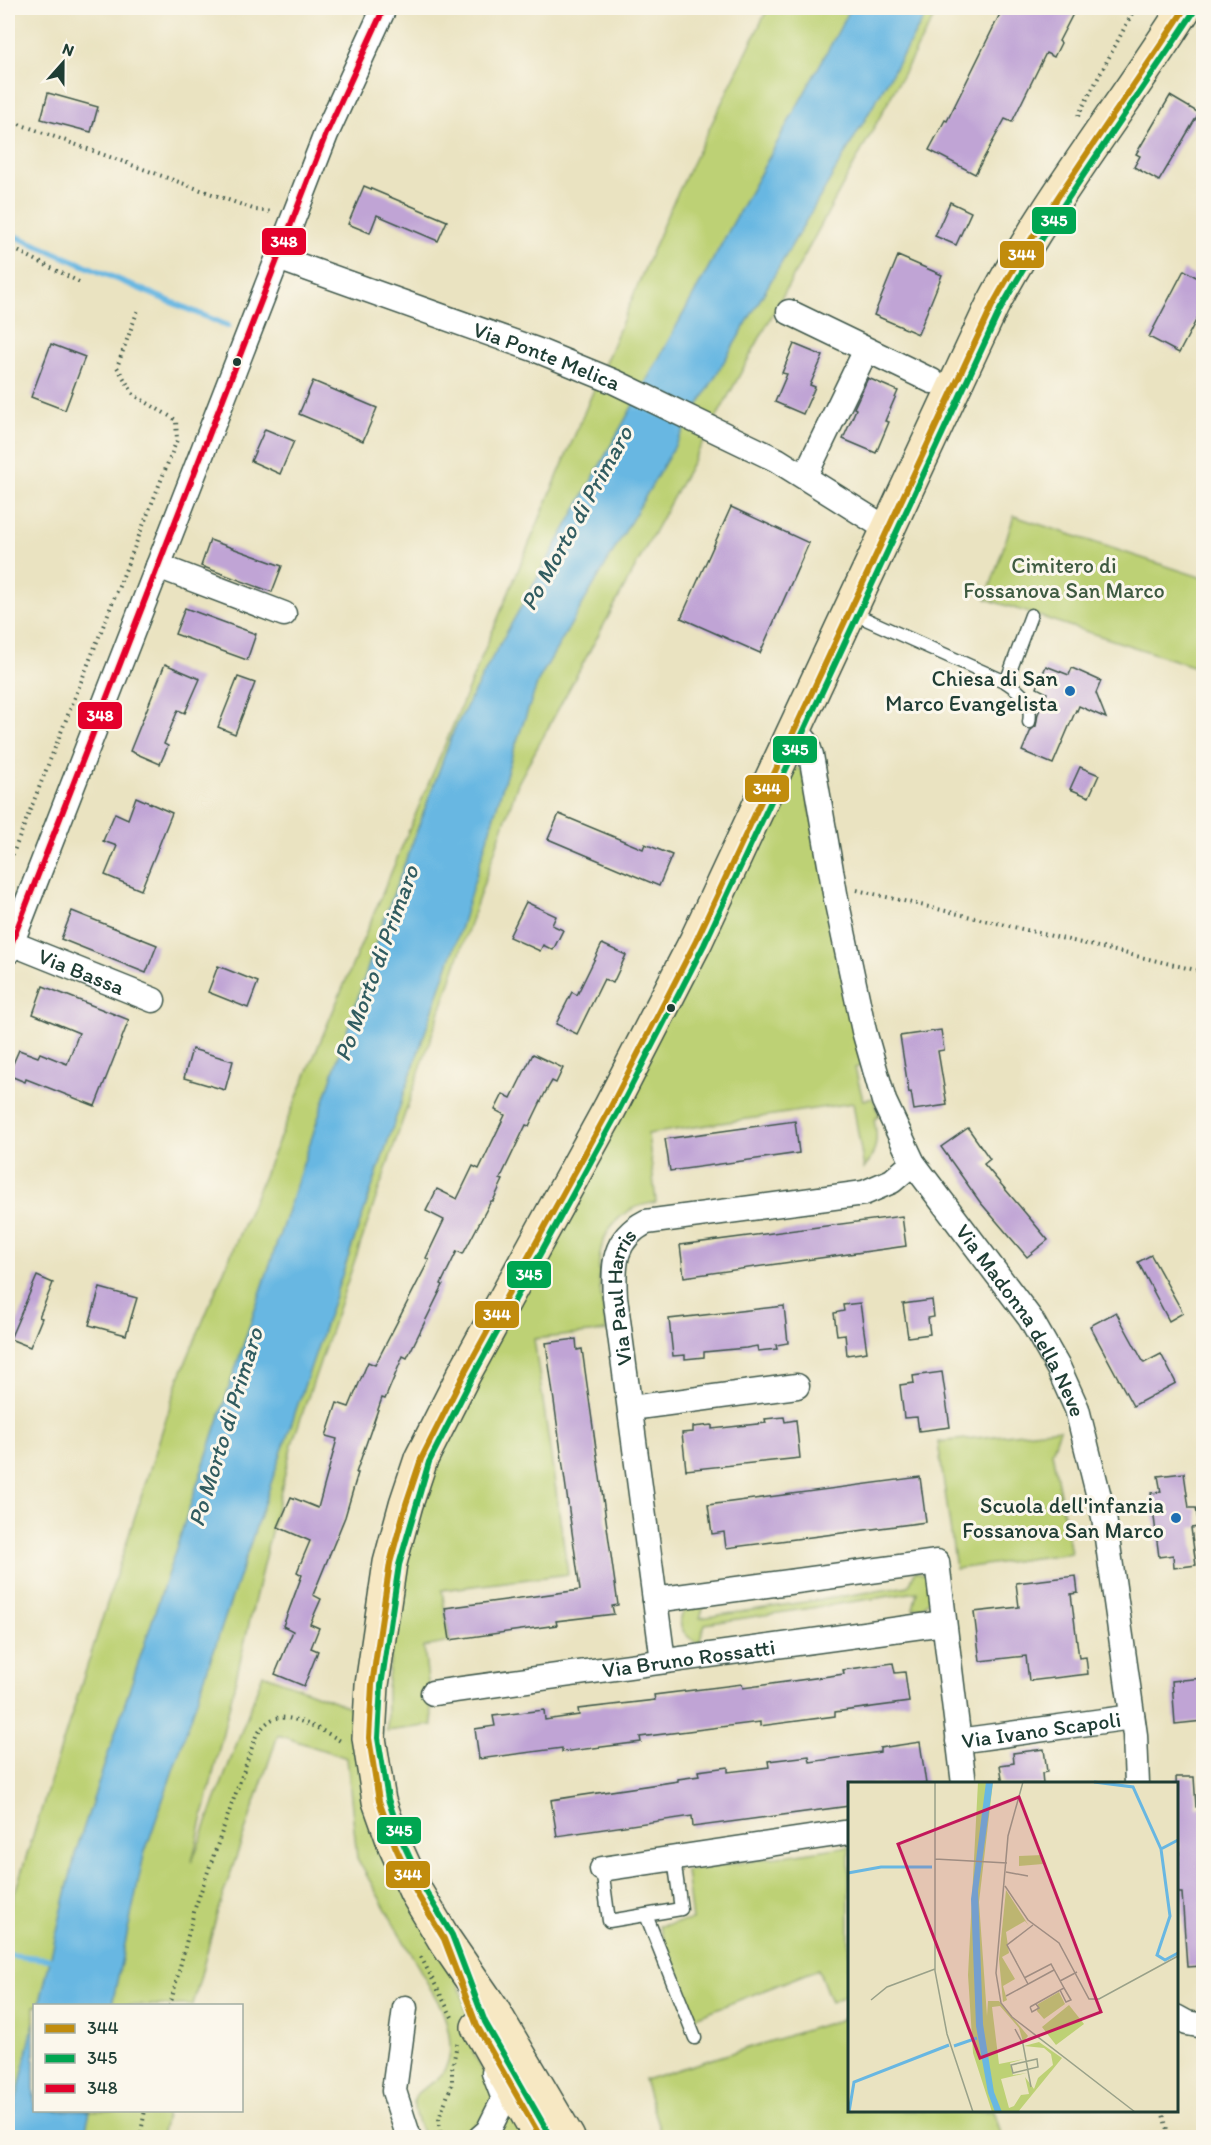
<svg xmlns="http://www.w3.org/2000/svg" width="1211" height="2145" viewBox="0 0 1211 2145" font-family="Itim,sans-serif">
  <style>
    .green { fill: #bdd175; stroke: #6e8754; stroke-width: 1.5 }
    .water { fill: #68b7e2; stroke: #447a8b; stroke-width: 1.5 }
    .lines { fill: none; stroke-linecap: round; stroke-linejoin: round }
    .stream { stroke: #68b7e2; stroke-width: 6 }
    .building { fill: #c0a4d5 }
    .service-casing { stroke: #3d5649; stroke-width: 15 }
    .minor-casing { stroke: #3d5649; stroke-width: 27 }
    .secondary-casing { stroke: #3d5649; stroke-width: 36 }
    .path { stroke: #3d5649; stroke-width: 4; stroke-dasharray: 1.5 4.5; stroke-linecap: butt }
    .service { stroke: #fff; stroke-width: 12 }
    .minor { stroke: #fff; stroke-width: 24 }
    .secondary { stroke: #f7e8c3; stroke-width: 33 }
    .bus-1-casing { stroke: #fbf7ec; stroke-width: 10 }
    .bus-2-casing { stroke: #fbf7ec; stroke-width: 10 }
    .bus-3-casing { stroke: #fbf7ec; stroke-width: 10 }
    .bus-1 { stroke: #c18c0d; stroke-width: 6 }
    .bus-2 { stroke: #00a651; stroke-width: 6 }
    .bus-3 { stroke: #e4002b; stroke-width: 6 }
    .bus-dot { fill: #1f3d34; stroke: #fbf7ec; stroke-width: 2 }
    .poi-dot { fill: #1f6fb2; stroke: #fbf7ec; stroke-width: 2 }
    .labels { text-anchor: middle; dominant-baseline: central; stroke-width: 6; stroke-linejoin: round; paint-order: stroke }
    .street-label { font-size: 22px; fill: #1f3d34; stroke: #fbf7ec }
    .park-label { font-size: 22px; fill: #3f5b41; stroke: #fbf7ec }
    .poi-label { font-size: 22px; fill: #1f3d34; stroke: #fbf7ec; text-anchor: end }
    .water-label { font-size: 24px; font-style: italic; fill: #315c60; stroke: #fbf7ec }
    .inset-river { fill: none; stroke: #68b7e2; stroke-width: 3 }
    .inset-road { fill: none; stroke: #99a189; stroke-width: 1.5 }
    .view { fill: #c2185b; fill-opacity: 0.15; stroke: #c2185b; stroke-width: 3 }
    .inset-edge { fill: none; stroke: #1f3d34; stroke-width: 3 }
    .line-badge { stroke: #fbf7ec; stroke-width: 2 }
    .badge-label { font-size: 16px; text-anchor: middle; font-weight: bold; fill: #fff }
  </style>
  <rect width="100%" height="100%" fill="#fbf7ec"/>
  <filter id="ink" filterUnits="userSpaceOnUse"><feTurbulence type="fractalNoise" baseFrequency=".0167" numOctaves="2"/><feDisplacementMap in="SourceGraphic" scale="12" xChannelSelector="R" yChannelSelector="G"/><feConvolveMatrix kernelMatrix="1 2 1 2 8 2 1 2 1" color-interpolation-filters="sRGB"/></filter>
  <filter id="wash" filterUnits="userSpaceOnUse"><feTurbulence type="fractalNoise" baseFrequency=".008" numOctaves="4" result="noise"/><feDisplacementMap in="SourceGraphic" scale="24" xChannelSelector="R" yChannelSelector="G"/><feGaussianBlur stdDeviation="1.35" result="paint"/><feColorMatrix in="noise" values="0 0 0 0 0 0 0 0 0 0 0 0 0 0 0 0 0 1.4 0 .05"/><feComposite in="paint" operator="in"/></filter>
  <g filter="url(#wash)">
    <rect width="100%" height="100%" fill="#eae3c1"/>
    <!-- green -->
    <g class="green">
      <path d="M768,8H939L518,783L292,1444L192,1862L263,1674L355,1709L461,1991L471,2029L473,2052L494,2091L486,2121C462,2134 452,2137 424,2137C420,2127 412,2113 414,2101C416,2089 429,2087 437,2079C457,2060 450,2032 442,2009L357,1858L347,1758L278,1735L218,1910L193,2005L34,2006V2110L167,2111L161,2137L8,2138V1914L179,1378L668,213Z"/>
      <polygon points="1014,516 1203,578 1203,664 1202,669 986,599"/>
      <path d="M792,767L802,770L865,1064L855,1068L863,1100L873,1098L879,1115L874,1120C879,1139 876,1153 864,1169L853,1103L648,1134L656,1202C649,1204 641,1205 634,1208C584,1233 600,1288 607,1331L534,1339L568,1574L442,1590L450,1642L424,1647L433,1725L387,1731V1688L400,1576L437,1457Z"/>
      <polygon points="1060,1429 1052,1452 1071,1553 956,1569 938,1442"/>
      <path d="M915,1571L928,1575L934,1591C929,1602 925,1608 913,1609L917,1592L705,1624L699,1643C671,1632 676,1605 705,1602L700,1618L909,1586Z"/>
      <polygon points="849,1846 849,1994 831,2002 818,1969 693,2018 659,1926 692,1920 686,1871"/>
      <polygon points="849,2017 850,2110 994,2111 1002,2137 662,2137 644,2080"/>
      <polygon points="513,2099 534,2137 490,2137"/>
    </g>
    <!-- water -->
    <g class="water">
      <polygon points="851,8 930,8 539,679 513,752 459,933 144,1855 112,2005 39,2006 76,1851 381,928 454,730 492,658 570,520"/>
      <polygon points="34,2022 34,2110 90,2111 84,2137 8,2137"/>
    </g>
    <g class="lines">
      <!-- stream -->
      <g class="stream">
        <polyline points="8,233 228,326"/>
        <polyline points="8,1955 58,1960"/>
      </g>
    </g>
    <g id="blocks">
      <!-- building -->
      <g class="building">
        <polygon points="1010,8 1076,8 1059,41 1061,43 1054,57 1046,53 1012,122 1005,119 975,174 929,150 945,120 947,121 1001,12 1006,14"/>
        <polygon points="48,93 98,107 91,132 41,119"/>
        <polygon points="1170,96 1199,113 1159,181 1134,167 1140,156 1136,154"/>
        <polygon points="364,186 447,221 438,241 377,215 370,233 348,224"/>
        <polygon points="950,202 971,212 956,245 935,236"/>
        <polygon points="898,256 942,275 918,334 874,315"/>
        <polygon points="1184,270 1203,281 1203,307 1179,353 1149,337"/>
        <polygon points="51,344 85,357 65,410 31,397"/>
        <polygon points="794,344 823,356 810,385 815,387 803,414 775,402 787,374 782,373"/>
        <polygon points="868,378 898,391 885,421 889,422 876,453 843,439 856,409 854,408"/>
        <polygon points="313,381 377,408 363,441 299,414"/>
        <polygon points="265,429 294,441 280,474 251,461"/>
        <polygon points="731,507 809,543 760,653 681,618"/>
        <polygon points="210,540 282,566 272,592 201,566"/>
        <polygon points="185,608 256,634 247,660 175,634"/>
        <polygon points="165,664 200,679 185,713 178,710 164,744 168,746 160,764 130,751"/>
        <polygon points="1046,666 1069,675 1072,668 1101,681 1096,693 1106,718 1079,706 1077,711 1076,710 1053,764 1022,751 1031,730 1036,726 1038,714 1047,693 1037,688"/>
        <polygon points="238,677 255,683 235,734 218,727"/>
        <polygon points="1080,767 1099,775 1089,797 1070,789"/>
        <polygon points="136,797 172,813 141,890 105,875 117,846 103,841 115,813 128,819"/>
        <polygon points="559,814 643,849 645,844 672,855 659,886 548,839"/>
        <polygon points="526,902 556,916 552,925 563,930 553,950 543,945 540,951 509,937"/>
        <polygon points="72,911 157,945 146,973 61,939"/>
        <polygon points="602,944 626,955 613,983 604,979 577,1034 556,1024 572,992 577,995"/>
        <polygon points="218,966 258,982 248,1008 208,992"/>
        <polygon points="43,986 129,1020 95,1106 26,1079 25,1082 8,1075 19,1050 38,1057 40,1053 67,1064 79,1033 33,1014"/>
        <polygon points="941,1030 944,1050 938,1051 947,1105 914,1110 911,1092 909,1093 900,1036"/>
        <polygon points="192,1049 233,1061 225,1090 184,1078"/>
        <polygon points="533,1054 563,1068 556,1083 552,1081 545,1093 529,1126 526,1125 500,1179 503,1180 493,1201 491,1201 463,1254 457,1251 441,1284 443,1285 407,1358 403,1356 385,1399 382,1398 356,1473 358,1473 345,1517 313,1595 321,1599 310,1624 319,1628 311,1648 318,1651 304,1686 275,1674 293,1631 283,1626 302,1575 297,1572 310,1541 278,1527 291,1497 318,1508 337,1439 326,1436 337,1403 349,1407 368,1362 375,1365 429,1260 426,1258 444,1220 426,1211 437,1189 457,1199 473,1166 479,1169 505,1115 495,1110 503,1094 511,1098"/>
        <polygon points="795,1121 799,1153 670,1171 665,1139"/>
        <polygon points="968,1128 990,1159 984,1164 1048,1240 1027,1257 980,1202 941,1147"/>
        <polygon points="902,1216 906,1246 684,1277 680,1245"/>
        <polygon points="1151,1255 1183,1313 1169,1321 1138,1262"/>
        <polygon points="37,1276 53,1283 39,1317 42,1318 30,1347 10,1339"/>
        <polygon points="100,1288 137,1298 126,1335 89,1325"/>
        <polygon points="932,1300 934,1317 928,1318 930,1334 908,1337 903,1304"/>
        <polygon points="860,1303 867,1352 847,1355 845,1334 837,1335 834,1313 844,1311 843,1305"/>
        <polygon points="784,1306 788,1343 776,1345 777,1349 758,1351 757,1346 746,1348 704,1352 704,1357 685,1359 685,1355 673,1356 669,1319"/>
        <polygon points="1116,1312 1144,1363 1161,1354 1176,1383 1133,1406 1090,1326"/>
        <polygon points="576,1339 577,1350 582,1349 618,1605 612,1606 614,1614 556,1621 557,1625 450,1640 445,1608 580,1590 546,1343"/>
        <polygon points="942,1372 950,1427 919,1431 917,1417 904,1418 900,1385 914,1383 913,1376"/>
        <polygon points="784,1417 785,1422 796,1420 800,1458 686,1470 682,1433 693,1432 693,1427 712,1425 712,1429 766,1423 765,1419"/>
        <polygon points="1184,1473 1189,1508 1196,1508 1199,1527 1191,1528 1196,1565 1174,1568 1173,1555 1159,1557 1151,1493 1161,1492 1158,1476"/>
        <polygon points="920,1477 926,1522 726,1548 724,1532 712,1534 708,1505"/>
        <polygon points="1076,1576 1078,1593 1071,1594 1079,1658 1086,1657 1088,1674 1029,1681 1026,1656 980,1661 974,1612 1019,1607 1016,1583"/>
        <polygon points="893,1663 895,1673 905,1672 909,1702 835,1712 835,1716 760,1726 760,1722 640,1737 641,1742 562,1752 562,1748 479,1759 475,1729 495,1726 493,1716 544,1710 545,1720 579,1715 578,1709 655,1700 654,1695 742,1684 743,1688 778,1683 844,1674 843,1670"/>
        <polygon points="1203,1678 1203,1721 1175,1724 1172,1681"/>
        <polygon points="920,1742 926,1784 849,1784 849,1806 693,1827 692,1816 557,1836 551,1800 678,1781 678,1779 699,1776 698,1771 728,1767 728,1772 769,1767 768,1761 809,1756 810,1762 880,1752 880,1748"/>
        <polygon points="1044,1749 1047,1772 1042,1773 1043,1784 1003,1784 1000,1765 1014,1763 1013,1753"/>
        <polygon points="1176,1777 1194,1777 1196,1807 1203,1806 1203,1966 1187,1967 1182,1893 1176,1893 1176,1854 1179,1854"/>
      </g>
    </g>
  </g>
  <g filter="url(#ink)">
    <use href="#blocks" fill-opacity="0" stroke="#3d5649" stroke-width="1.5"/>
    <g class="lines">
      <!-- service casing -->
      <g class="service-casing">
        <g id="service">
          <path d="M850,612L1006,682C1021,692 1033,702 1029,722"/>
          <polyline points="1006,682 1031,615"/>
          <polyline points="602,1869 609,1921 681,1909 674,1859"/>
          <polyline points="646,1915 695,2038"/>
        </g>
      </g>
      <!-- minor casing -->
      <g class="minor-casing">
        <g id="minor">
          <path id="s1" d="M278,258L539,351L615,382L777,460L887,529"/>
          <polyline points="789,312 932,381"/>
          <polyline points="805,476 866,350"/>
          <polyline points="158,566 284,614"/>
          <path id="s2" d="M795,728L807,743L811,755L836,899L864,1031L884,1101L913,1163L1030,1318L1059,1369L1077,1409L1104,1517L1135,1735L1137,1784"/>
          <path id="s3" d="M11,943L153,1000"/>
          <polyline points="8,952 326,134 384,8"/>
          <polyline points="631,1408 797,1386"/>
          <polyline points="655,1600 937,1562 964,1784"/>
          <path id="s4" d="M663,1661L615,1297C613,1265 613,1239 646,1222L864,1193L892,1181L913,1163"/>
          <path id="s5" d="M433,1693L944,1623"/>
          <path id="s6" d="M958,1741L1132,1717"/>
          <polyline points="602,1869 850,1832"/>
          <polyline points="405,2008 394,2091 409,2138"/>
          <polyline points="1176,2017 1187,2023 1204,2026"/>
          <polyline points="480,2138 488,2131 504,2099 494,2073"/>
        </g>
      </g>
      <!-- secondary casing -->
      <g class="secondary-casing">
        <g id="secondary">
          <polyline points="478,2027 541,2138"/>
          <path d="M568,2138L492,2009L444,1939L416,1892L395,1846L379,1801L369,1738L372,1685L390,1563L406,1504L421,1459L464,1374L610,1108L696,941L992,306C1047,201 1122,108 1185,8"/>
        </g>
      </g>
      <!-- path -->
      <g class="path">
        <polyline points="1078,116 1135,8"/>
        <polyline points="8,120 256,210 273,212"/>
        <polyline points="8,246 81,283"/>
        <polyline points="8,866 177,440 176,420 134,395 117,367 139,307"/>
        <polyline points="857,890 1204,972"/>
        <polyline points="421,1957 453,2019"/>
        <path d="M170,2006L195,1908L256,1736C261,1729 265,1723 273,1719C290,1712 327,1732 342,1742"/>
        <polyline points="1162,2110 1169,2138"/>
        <polyline points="140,2138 145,2110"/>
        <polyline points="441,2138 439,2118 452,2084 452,2069 457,2044"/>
      </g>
      <!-- service -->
      <use href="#service" class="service"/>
      <!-- minor -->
      <use href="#minor" class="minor"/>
      <!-- secondary -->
      <use href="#secondary" class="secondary"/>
      <!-- bus-1 casing -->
      <g class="bus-1-casing">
        <path id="bus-1" d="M541,2138L477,2026L444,1939L416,1892L395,1846L379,1801L369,1738L372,1685L390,1563L406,1504L421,1459L464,1374L610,1108L696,941L992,306C1049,202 1121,107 1185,8"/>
      </g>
      <!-- bus-2 casing -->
      <g class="bus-2-casing">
        <path id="bus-2" d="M549,2134L485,2022L452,1935L424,1888L403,1843L388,1799L378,1738L381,1686L399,1565L429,1462L472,1378L618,1112L704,945L1000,310C1057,207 1128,112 1193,13"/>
      </g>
      <!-- bus-3 casing -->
      <g class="bus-3-casing">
        <polyline id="bus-3" points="8,952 326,134 384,8"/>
      </g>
      <!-- bus-1 -->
      <use href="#bus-1" class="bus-1"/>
      <!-- bus-2 -->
      <use href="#bus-2" class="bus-2"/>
      <!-- bus-3 -->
      <use href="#bus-3" class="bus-3"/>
    </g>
  </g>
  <!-- markers -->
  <g class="bus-dot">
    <circle cx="237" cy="362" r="5"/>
    <circle cx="671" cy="1008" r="5"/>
  </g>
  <g class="poi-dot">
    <circle cx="1070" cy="691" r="6"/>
    <circle cx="1176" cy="1518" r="6"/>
  </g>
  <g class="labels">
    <!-- street labels -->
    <g class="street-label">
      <text stroke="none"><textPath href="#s1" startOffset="286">Via Ponte Melica</textPath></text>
      <text stroke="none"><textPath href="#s3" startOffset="76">Via Bassa</textPath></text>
      <text stroke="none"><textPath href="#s4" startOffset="368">Via Paul Harris</textPath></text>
      <text stroke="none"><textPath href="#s2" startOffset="646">Via Madonna della Neve</textPath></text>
      <text stroke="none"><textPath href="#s5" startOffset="258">Via Bruno Rossatti</textPath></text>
      <text stroke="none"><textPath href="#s6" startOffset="84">Via Ivano Scapoli</textPath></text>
    </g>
    <!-- park labels -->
    <g class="park-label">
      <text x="1064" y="565">Cimitero di<tspan x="1064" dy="25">Fossanova San Marco</tspan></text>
    </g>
    <!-- poi labels -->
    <g class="poi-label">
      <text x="1058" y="678">Chiesa di San<tspan x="1058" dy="25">Marco Evangelista</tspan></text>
      <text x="1164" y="1505">Scuola dell'infanzia<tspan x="1164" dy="25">Fossanova San Marco</tspan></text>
    </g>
    <!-- water labels -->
    <g class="water-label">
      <text transform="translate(576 518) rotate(-61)">Po Morto di Primaro</text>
      <text transform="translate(376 963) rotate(-70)">Po Morto di Primaro</text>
      <text transform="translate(225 1427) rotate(-73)">Po Morto di Primaro</text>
    </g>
  </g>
  <!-- overview -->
  <g transform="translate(848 1782)">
    <rect width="330" height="330" fill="#eae3c1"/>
    <path d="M130,0H145L131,120L139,234L140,219H151L180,254L175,260L171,246L152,224L144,225L151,282L176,277L162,281L165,293L179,291L153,297L161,326L166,324L173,313L181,312L177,295L186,307L190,296L205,283L203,272L196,266L176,264L191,260L214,276L170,330H144L125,271L120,193ZM195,73V82L171,84V74ZM158,108L181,144L177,139L158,150L161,171L154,175L167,197L155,204L159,218L155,220L151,177ZM211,210L217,222L196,237L189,229L190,222ZM221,223L236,242L208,263L194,245Z" fill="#bdd175"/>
    <path d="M138,0H145L130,109L135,242L146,310L154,330H147L140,311L128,244L123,117Z" fill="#68b7e2"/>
    <path class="inset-river" d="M246,0L285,5L313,67L330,58M313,67L322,134L309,173L317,178L330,171M0,91L33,85H84M106,264L129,256M1,330L6,300L101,263"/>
    <path class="inset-road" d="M87,0V189L99,252L125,330M175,0L160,54L148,191L153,221L164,235L287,330M87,77L159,81M158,90L180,94M157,104L180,138L211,161L241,217H251L330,174M176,196L203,182L216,206L182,225M212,199L229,190M180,202L159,163L185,143M212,208L218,220L223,218L216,206M158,214L206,188M23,218L39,205L87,187M182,225L184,230L191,226L188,222M167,247L175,262L183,305M189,277L190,285L165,291L163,283Z"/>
    <path class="view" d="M171,15L253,230L132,276L50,62Z"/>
    <rect width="330" height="330" class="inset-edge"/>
  </g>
  <g class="line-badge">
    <rect x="1031" y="206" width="46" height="29" rx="6" fill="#00a651"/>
    <rect x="261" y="227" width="46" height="29" rx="6" fill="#e4002b"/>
    <rect x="999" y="240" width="46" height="29" rx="6" fill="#c18c0d"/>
    <rect x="77" y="701" width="46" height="29" rx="6" fill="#e4002b"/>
    <rect x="772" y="735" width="46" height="29" rx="6" fill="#00a651"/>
    <rect x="744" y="774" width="46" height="29" rx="6" fill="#c18c0d"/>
    <rect x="506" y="1260" width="46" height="29" rx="6" fill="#00a651"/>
    <rect x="474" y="1300" width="46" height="29" rx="6" fill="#c18c0d"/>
    <rect x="376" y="1816" width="46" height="29" rx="6" fill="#00a651"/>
    <rect x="385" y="1860" width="46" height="29" rx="6" fill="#c18c0d"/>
  </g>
  <g class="badge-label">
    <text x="1054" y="226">345</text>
    <text x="284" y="247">348</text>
    <text x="1022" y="260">344</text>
    <text x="100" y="721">348</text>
    <text x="795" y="755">345</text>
    <text x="767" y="794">344</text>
    <text x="529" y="1280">345</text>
    <text x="497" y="1320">344</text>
    <text x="399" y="1836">345</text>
    <text x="408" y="1880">344</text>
  </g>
  <!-- margin -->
  <rect width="1211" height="2145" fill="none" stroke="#fbf7ec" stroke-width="30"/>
  <!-- legend -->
  <rect x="33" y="2004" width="210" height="108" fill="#fbf7ec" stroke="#a3ada2" stroke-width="1.5"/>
  <rect x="45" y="2024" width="30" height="9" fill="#c18c0d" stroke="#a3ada2" stroke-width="1.5"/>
  <text x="87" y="2034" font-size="18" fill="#1f3d34">344</text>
  <rect x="45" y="2054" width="30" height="9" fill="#00a651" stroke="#a3ada2" stroke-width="1.5"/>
  <text x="87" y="2064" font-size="18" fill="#1f3d34">345</text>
  <rect x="45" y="2084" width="30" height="9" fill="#e4002b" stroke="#a3ada2" stroke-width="1.5"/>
  <text x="87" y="2094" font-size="18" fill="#1f3d34">348</text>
  <!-- north arrow -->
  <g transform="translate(63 63) rotate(21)" stroke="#fbf7ec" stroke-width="4.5" paint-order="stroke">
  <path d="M0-4.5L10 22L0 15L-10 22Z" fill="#1f3d34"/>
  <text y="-9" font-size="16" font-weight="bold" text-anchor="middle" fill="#1f3d34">N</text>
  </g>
</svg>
